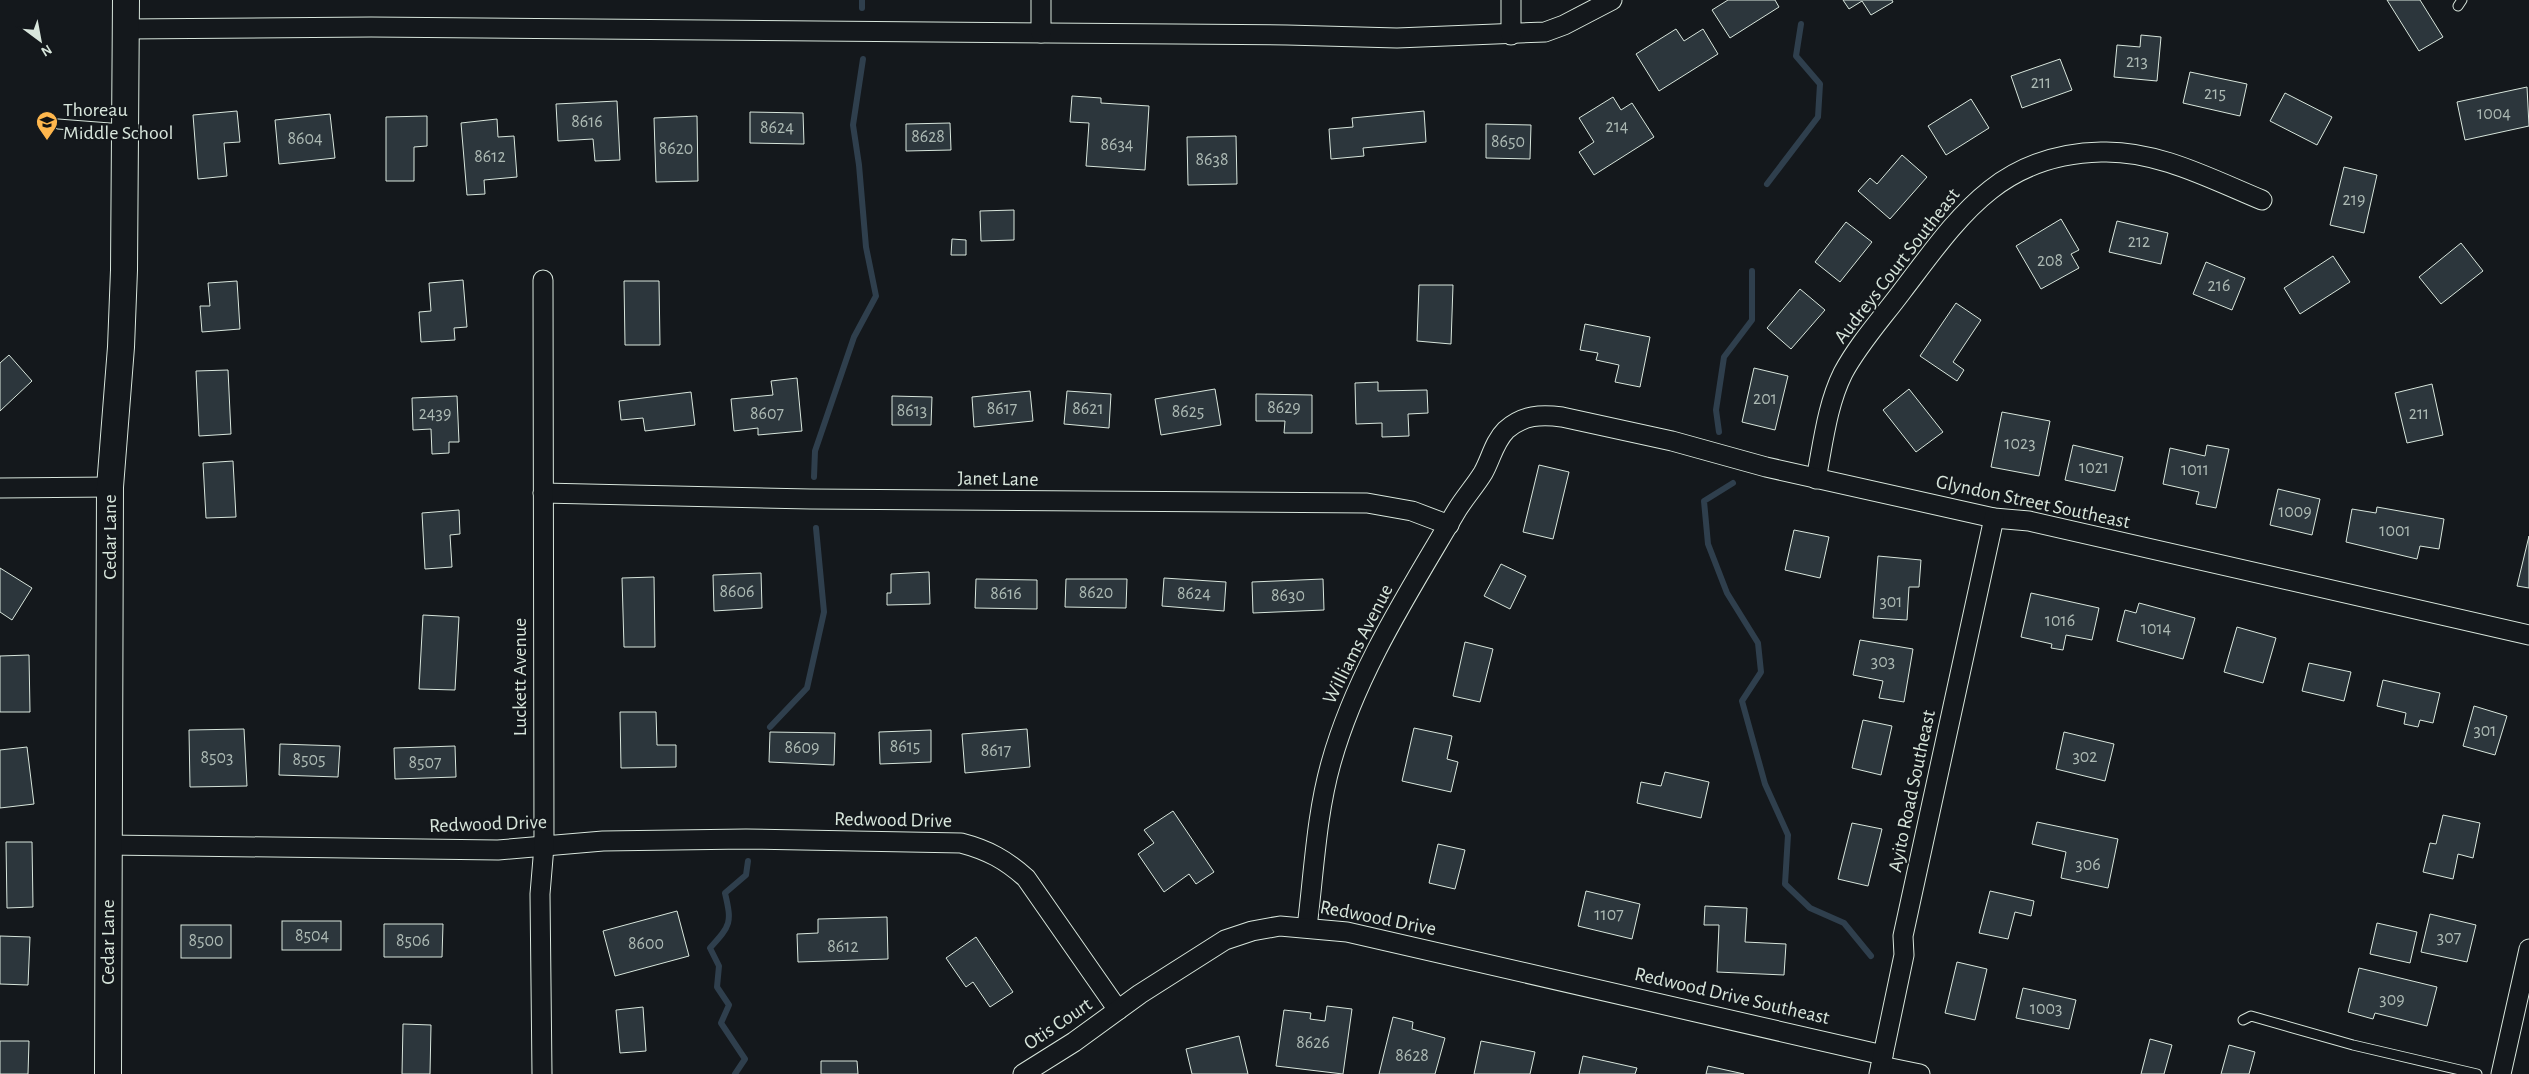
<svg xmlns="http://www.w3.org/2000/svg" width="2529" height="1074" viewBox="0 0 2529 1074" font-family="'Alegreya Sans',sans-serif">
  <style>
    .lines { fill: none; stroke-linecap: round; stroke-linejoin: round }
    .stream { stroke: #2f3f4d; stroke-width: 6 }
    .building { fill: #2c363c; stroke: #d8e6dc }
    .lane-casing { stroke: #d8e6dc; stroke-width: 11 }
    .street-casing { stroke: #d8e6dc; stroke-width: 21 }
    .secondary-casing { stroke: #d8e6dc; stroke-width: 28 }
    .lane { stroke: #14181c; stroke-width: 9 }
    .street { stroke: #14181c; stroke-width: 19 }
    .secondary { stroke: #14181c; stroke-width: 26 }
    .labels { text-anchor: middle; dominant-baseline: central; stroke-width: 4; stroke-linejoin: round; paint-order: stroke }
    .number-label { font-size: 18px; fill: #adbab4 }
    .poi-label { font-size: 20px; fill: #d8e6dc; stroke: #14181c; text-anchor: start }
    .street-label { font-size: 20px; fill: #d8e6dc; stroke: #14181c }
  </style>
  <rect width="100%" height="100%" fill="#14181c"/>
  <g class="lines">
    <!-- stream -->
    <g class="stream">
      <polyline points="862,8 862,0"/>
      <polyline points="1767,184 1818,117 1820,84 1796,56 1801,24"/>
      <polyline points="1719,432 1716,410 1724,357 1752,320 1752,271"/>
      <polyline points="814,477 815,451 854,337 876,296 866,247 859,165 853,125 863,59"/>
      <polyline points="1733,483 1704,501 1708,544 1727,593 1758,643 1761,672 1742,701 1765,784 1788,835 1785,884 1810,908 1844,923 1871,956"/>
      <polyline points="770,727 807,688 824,612 816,528"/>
      <path d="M735,1074L745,1059L721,1023L729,1005L717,987L719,966L710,948C731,925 732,923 725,893L746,875L748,861"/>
    </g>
  </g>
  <!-- building -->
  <g class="building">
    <polygon points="1728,0 1775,0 1779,7 1730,38 1712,10"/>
    <polygon points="1843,0 1892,0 1893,2 1871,15 1862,1 1849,9"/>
    <polygon points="2387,0 2420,0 2443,37 2419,51"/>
    <polygon points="1676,29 1684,41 1703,29 1718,54 1659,91 1636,54"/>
    <polygon points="2141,35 2161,37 2157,81 2114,77 2117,45 2140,47"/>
    <polygon points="2060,59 2072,90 2022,108 2011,76"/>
    <polygon points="2190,72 2247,84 2240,116 2183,103"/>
    <polygon points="2527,87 2529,126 2465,140 2457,102"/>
    <polygon points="2285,93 2332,117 2317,145 2270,121"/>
    <polygon points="1072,96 1101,98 1101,103 1149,106 1145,170 1086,166 1089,123 1070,122"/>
    <polygon points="1613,97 1621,110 1632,103 1654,137 1594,175 1579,152 1594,142 1579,118"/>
    <polygon points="1971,99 1989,128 1946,155 1928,126"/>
    <polygon points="617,101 620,160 595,161 593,139 558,141 556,104"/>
    <polygon points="237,111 240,142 224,143 227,176 198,179 193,115"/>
    <polygon points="1424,111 1426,142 1363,148 1364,156 1331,159 1329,129 1353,127 1352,118"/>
    <polygon points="750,112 803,113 804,144 750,143"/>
    <polygon points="330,114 335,158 279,164 275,120"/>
    <polygon points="427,116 427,146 414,147 414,181 386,181 386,117"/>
    <polygon points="697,116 698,181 656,182 654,118"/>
    <polygon points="497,119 498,137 514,136 517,177 484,180 485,194 467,195 461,123"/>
    <polygon points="950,123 951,150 906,151 906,124"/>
    <polygon points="1486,124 1531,125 1530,159 1486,158"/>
    <polygon points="1236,136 1237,184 1188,185 1187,137"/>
    <polygon points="1902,155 1927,177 1890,219 1858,191 1870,178 1877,184"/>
    <polygon points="2344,167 2377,175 2364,233 2330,225"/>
    <polygon points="1014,210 1014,240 981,241 980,211"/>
    <polygon points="2061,219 2079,250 2071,254 2079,268 2041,289 2016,246"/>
    <polygon points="2117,221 2168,233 2161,264 2109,252"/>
    <polygon points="1846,222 1872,242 1840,282 1815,262"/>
    <polygon points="952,239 966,240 966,255 951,255"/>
    <polygon points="2461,243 2483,271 2441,304 2419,277"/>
    <polygon points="2333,256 2350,282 2300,314 2284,288"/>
    <polygon points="2206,262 2245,278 2232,310 2193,294"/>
    <polygon points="463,280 467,327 454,328 455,340 421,342 419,312 431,311 429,283"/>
    <polygon points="237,281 240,329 202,332 200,306 210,306 208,283"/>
    <polygon points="624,281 659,281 660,345 625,345"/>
    <polygon points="1419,285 1453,285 1451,344 1417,341"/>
    <polygon points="1800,289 1825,310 1791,349 1767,328"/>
    <polygon points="1956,303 1981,320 1953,362 1964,370 1957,381 1920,356"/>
    <polygon points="1585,324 1650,337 1640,387 1615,382 1619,365 1596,360 1598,353 1580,350"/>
    <polygon points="9,355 32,381 0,411 0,363"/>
    <polygon points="1754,368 1788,376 1775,430 1742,422"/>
    <polygon points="228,370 231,434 199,436 196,371"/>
    <polygon points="797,378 802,431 758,435 758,428 734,431 731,399 773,395 771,381"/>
    <polygon points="1378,382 1378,391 1427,390 1428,413 1408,414 1409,436 1382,437 1382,423 1356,424 1355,383"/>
    <polygon points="2432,384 2443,435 2407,443 2395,393"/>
    <polygon points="1215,389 1221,425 1161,435 1155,399"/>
    <polygon points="1909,389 1943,432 1916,452 1883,410"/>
    <polygon points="1030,391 1033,421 974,427 972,397"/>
    <polygon points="1067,391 1111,394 1109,428 1064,424"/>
    <polygon points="691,392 695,425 645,431 643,418 621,420 619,401"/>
    <polygon points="1256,394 1312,395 1312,433 1284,433 1285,421 1256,421"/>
    <polygon points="457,396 459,442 449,442 449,453 432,454 431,429 413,430 412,398"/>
    <polygon points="892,396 932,397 931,425 892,425"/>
    <polygon points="2002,412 2050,421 2039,476 1991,467"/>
    <polygon points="2073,445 2123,457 2115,491 2065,480"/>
    <polygon points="2207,445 2229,449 2216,508 2196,504 2199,492 2163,484 2170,448 2205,456"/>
    <polygon points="233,461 236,517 206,518 203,463"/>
    <polygon points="1539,465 1569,472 1553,539 1523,532"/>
    <polygon points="2278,489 2320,499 2312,535 2270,525"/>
    <polygon points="2377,507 2444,519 2439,549 2420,546 2417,559 2346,542 2352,509 2376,513"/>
    <polygon points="459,510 460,534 450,535 452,567 425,569 422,513"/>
    <polygon points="1794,530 1829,537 1820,578 1785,570"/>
    <polygon points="2529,536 2529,588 2517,586"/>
    <polygon points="1878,556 1921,560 1919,587 1909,587 1907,620 1873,618"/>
    <polygon points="1501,564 1526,576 1510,609 1484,596"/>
    <polygon points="0,568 32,588 12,620 0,612"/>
    <polygon points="929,572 930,604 887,605 887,593 891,593 891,574"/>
    <polygon points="761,573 762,608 714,611 713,575"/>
    <polygon points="654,577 655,647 624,647 622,578"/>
    <polygon points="1164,578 1226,582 1224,611 1162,606"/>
    <polygon points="976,579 1037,580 1037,609 975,608"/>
    <polygon points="1066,579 1127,579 1126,608 1065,607"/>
    <polygon points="1323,579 1324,610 1253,613 1252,582"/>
    <polygon points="2031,593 2099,608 2092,640 2066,635 2063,650 2051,648 2052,644 2021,637"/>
    <polygon points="2139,603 2195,618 2183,659 2117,641 2125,610 2136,613"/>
    <polygon points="423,615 459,617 455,690 419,689"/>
    <polygon points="2237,627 2276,638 2263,683 2224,672"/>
    <polygon points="1860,640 1913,649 1904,702 1879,698 1883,681 1853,675"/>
    <polygon points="1465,642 1493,649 1480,702 1453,696"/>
    <polygon points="29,655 30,712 0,712 0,656"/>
    <polygon points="2309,663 2351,672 2344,701 2302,691"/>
    <polygon points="2383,680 2440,693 2433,723 2420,720 2418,727 2404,724 2406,713 2377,706"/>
    <polygon points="2474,706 2507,716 2495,755 2463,746"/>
    <polygon points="620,712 656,712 657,745 676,745 676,767 621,768"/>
    <polygon points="1863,720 1892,726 1881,775 1852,768"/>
    <polygon points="1414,728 1452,736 1447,759 1458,762 1451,792 1402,781"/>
    <polygon points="244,729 247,786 190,787 189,730"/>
    <polygon points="1027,729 1030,767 965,773 962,734"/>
    <polygon points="931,730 931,762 880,764 879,732"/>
    <polygon points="770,732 835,733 834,765 769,762"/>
    <polygon points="2064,732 2114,744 2105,781 2056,769"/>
    <polygon points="280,744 340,746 338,777 279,775"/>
    <polygon points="455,746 456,777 395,779 394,748"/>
    <polygon points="27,747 34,804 0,808 0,750"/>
    <polygon points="1665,772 1709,782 1701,818 1637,803 1641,782 1661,786"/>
    <polygon points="1173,811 1214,872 1196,884 1189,874 1164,892 1138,854 1154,843 1144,830"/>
    <polygon points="2443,815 2480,823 2473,858 2458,854 2453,879 2423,872 2430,843 2436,844"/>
    <polygon points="2037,822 2118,839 2108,888 2061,878 2066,852 2032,844"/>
    <polygon points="1852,823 1882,829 1868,886 1838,879"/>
    <polygon points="6,842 32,842 33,907 7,908"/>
    <polygon points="1438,844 1465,850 1455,889 1429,883"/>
    <polygon points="1586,891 1640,904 1632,939 1578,926"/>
    <polygon points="1990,891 2034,901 2031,916 2015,912 2008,939 1979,933"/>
    <polygon points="1705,906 1747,908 1745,942 1786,944 1784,975 1717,972 1719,925 1704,925"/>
    <polygon points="677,911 689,956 615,976 603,931"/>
    <polygon points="2430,914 2476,925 2467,962 2421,952"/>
    <polygon points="887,917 888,959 798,962 797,934 818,933 818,919"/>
    <rect x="282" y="921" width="59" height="29"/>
    <polygon points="2377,923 2417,932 2410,963 2370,954"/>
    <polygon points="384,924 443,924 442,957 384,957"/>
    <rect x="181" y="925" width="50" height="33"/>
    <polygon points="0,936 30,937 28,985 0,984"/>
    <polygon points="976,937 1013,992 990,1007 973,982 966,987 946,958"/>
    <polygon points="1957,962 1987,969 1975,1020 1945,1013"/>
    <polygon points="2359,968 2437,987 2427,1026 2375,1013 2373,1019 2348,1012"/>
    <polygon points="2023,988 2076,1000 2069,1029 2016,1018"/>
    <polygon points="1327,1006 1352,1009 1343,1074 1276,1066 1284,1010 1311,1013 1310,1019 1325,1021"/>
    <polygon points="643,1007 646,1051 620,1053 616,1010"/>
    <polygon points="1393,1017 1413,1022 1412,1029 1445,1038 1435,1074 1379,1074"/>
    <polygon points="403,1024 431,1025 430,1074 402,1074"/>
    <polygon points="1239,1036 1248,1074 1192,1074 1186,1049"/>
    <polygon points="2150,1039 2172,1045 2164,1074 2141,1074"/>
    <polygon points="0,1041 29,1041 28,1074 0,1074"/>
    <polygon points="1481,1041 1535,1052 1530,1074 1474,1074"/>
    <polygon points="2229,1045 2255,1052 2249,1074 2221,1074"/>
    <polygon points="1583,1056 1637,1068 1635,1074 1579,1074"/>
    <polygon points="821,1061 857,1061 858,1074 821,1074"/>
    <polygon points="1708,1066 1744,1074 1706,1074"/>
  </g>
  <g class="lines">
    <!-- lane casing -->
    <g class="lane-casing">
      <g id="lane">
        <polyline points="2458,6 2462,0"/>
        <polyline points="58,124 123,129"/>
        <polyline points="2243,1020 2251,1016 2353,1045 2477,1074"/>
      </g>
    </g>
    <!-- street casing -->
    <g class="street-casing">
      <g id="street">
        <polyline points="126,29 371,27 1287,35 1397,38 1545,32 1564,25 1612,0"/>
        <polyline points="1041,33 1041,0"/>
        <polyline points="1511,35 1511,0"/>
        <path d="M1816,479C1823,444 1827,405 1843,373C1859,343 1883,317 1903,290C1958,218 1999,154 2101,152C2157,150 2211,179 2262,200"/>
        <polyline points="0,488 110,487"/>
        <polyline points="543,493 810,499 1367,503 1412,511 1449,525"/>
        <path d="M108,845L498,850L603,841L746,839L961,843C988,850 1006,860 1026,878L1118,1010"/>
        <path d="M1307,927C1314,873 1316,816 1331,763C1356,673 1410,590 1457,510C1465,497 1475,486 1483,473C1491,459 1494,442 1506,430C1523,415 1541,414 1562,417L1672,441L1766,467L1994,518L2029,521L2529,635"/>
        <polyline points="1881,1066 1920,1074"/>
        <polyline points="542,1074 540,894 544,846 543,280"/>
        <polyline points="1023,1074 1074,1042 1140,994 1225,940 1252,931 1280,926 1347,932 1883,1055"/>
        <polyline points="1879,1074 1904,955 1903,936 1994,518"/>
        <polyline points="2501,1074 2529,949"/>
      </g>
    </g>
    <!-- secondary casing -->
    <g class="secondary-casing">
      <polyline id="secondary" points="108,1074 110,487 121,347 124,270 126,0"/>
    </g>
    <!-- lane -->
    <use href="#lane" class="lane"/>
    <!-- street -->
    <use href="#street" class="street"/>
    <!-- secondary -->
    <use href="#secondary" class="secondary"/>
  </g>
  <!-- icons -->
  <defs>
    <g id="school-pin" transform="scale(1.125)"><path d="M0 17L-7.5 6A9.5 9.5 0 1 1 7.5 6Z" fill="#ffb74d" stroke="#14181c"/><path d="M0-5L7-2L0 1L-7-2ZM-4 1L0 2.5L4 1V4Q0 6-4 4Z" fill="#111"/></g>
  </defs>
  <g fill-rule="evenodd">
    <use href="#school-pin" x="47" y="122"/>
  </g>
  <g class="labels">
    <!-- number labels -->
    <g class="number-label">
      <text x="2137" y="62">213</text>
      <text x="2041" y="83">211</text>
      <text x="2215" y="94">215</text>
      <text x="2494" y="114">1004</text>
      <text x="587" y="122">8616</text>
      <text x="1617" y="127">214</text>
      <text x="777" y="128">8624</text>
      <text x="928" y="137">8628</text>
      <text x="305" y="139">8604</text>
      <text x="1508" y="142">8650</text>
      <text x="1117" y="145">8634</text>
      <text x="676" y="149">8620</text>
      <text x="490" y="157">8612</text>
      <text x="1212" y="160">8638</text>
      <text x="2354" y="200">219</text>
      <text x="2139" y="242">212</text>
      <text x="2050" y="261">208</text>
      <text x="2219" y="286">216</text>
      <text x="1765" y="399">201</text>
      <text x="1284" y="408">8629</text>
      <text x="1002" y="409">8617</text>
      <text x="1088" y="409">8621</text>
      <text x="912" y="411">8613</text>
      <text x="1188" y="412">8625</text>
      <text x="435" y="414">2439</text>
      <text x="767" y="414">8607</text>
      <text x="2419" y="414">211</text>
      <text x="2020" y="444">1023</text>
      <text x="2094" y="468">1021</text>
      <text x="2195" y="470">1011</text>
      <text x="2295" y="512">1009</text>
      <text x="2395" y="531">1001</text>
      <text x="737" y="592">8606</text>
      <text x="1096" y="593">8620</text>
      <text x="1006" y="594">8616</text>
      <text x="1194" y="594">8624</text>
      <text x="1288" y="596">8630</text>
      <text x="1891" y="602">301</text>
      <text x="2060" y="621">1016</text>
      <text x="2156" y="629">1014</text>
      <text x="1883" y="662">303</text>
      <text x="2485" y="731">301</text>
      <text x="905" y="747">8615</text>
      <text x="802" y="748">8609</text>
      <text x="996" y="751">8617</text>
      <text x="2085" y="757">302</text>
      <text x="217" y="758">8503</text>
      <text x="309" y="760">8505</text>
      <text x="425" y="763">8507</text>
      <text x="2088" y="865">306</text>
      <text x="1609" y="915">1107</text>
      <text x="312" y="936">8504</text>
      <text x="2449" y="938">307</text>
      <text x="206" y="941">8500</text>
      <text x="413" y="941">8506</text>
      <text x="646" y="944">8600</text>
      <text x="843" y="947">8612</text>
      <text x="2392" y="1000">309</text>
      <text x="2046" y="1009">1003</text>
      <text x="1313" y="1043">8626</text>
      <text x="1412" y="1056">8628</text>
    </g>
    <!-- poi labels -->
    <g class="poi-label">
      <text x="63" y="110">Thoreau<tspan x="63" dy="23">Middle School</tspan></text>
    </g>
    <!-- street labels -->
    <g class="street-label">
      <text transform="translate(1897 266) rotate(-52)">Audreys Court Southeast</text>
      <text transform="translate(998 479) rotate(1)">Janet Lane</text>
      <text transform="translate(2033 502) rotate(12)">Glyndon Street Southeast</text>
      <text transform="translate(110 537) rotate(-90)">Cedar Lane</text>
      <text transform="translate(1358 644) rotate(-63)">Williams Avenue</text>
      <text transform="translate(520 677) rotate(-90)">Luckett Avenue</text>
      <text transform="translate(1912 791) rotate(-78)">Ayito Road Southeast</text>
      <text transform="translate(893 820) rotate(1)">Redwood Drive</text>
      <text transform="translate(488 824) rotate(-2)">Redwood Drive</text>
      <text transform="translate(1378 918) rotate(11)">Redwood Drive</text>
      <text transform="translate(108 942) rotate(-90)">Cedar Lane</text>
      <text transform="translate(1732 996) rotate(13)">Redwood Drive Southeast</text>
      <text transform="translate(1058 1024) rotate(-34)">Otis Court</text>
    </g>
  </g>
  <!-- north arrow -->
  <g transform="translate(40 40) rotate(148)" stroke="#14181c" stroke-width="4" paint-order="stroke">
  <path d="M0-4L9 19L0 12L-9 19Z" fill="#d8e6dc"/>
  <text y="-8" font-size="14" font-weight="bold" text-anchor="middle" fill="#d8e6dc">N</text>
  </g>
</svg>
